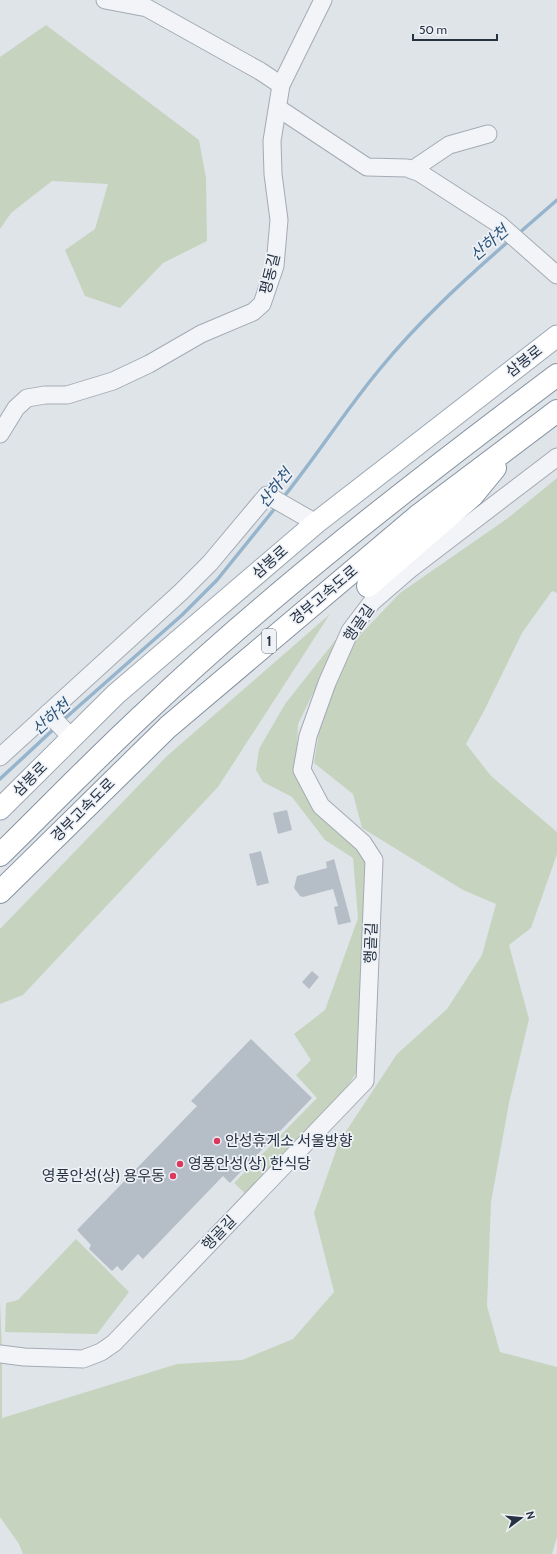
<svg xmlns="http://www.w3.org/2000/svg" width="557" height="1554" viewBox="0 0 557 1554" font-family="Cabin,'Noto Sans KR',sans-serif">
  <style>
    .green { fill: #c6d4bf }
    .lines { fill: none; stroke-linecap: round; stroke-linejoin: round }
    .stream { stroke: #96b5cd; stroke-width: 3.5 }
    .building { fill: #b5bdc7 }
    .minor-casing { stroke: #a4abb4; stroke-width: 19 }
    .major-casing { stroke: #9da9b6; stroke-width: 23 }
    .highway-casing { stroke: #8592a1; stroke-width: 24 }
    .minor { stroke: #f2f4f7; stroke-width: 17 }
    .major { stroke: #fff; stroke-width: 21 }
    .highway { stroke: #fff; stroke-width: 22 }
    .poi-dot { fill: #da385c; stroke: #eef2f7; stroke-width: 1.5 }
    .labels { text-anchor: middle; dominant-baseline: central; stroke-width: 3.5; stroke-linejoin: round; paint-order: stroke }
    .shield { fill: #eef2f7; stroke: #626c78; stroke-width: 1 }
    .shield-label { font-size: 14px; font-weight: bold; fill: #263242 }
    .street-label { font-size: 15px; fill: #263242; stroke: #eef2f7 }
    .poi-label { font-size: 15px; fill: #263242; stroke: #eef2f7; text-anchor: start }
    .water-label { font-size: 16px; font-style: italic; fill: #2c547a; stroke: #eef2f7 }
  </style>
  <rect width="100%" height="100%" fill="#dfe4e9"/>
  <!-- green -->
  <g class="green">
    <polygon points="46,25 199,140 206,178 207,241 163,263 120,308 85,296 65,250 95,229 108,184 52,181 11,213 0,229 0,57"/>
    <polygon points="557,478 557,593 552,591 522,633 484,711 466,744 491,776 557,832 557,854 531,928 509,945 529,1019 509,1103 491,1202 487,1306 500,1352 557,1367 557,1537 552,1554 23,1554 19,1544 0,1517 0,1302 2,1348 2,1418 177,1364 242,1360 293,1339 334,1292 314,1213 339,1142 397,1054 447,1009 482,955 496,904 463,890 362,828 353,794 314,763 326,687 359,636 400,593 508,518"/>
    <polygon points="330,614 218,787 23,995 0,1004 0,929 167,756"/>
    <polygon points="345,628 298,724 296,772 363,843 372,872 362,1064 340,1098 249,1197 234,1183 317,1098 296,1075 311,1060 294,1034 325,1010 358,918 353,858 325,840 292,797 263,782 256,770 259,749 285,704"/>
    <polygon points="76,1239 129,1292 97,1334 5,1332 6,1303 18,1300"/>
  </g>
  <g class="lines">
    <!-- stream -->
    <g class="stream">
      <polyline points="518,234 557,200"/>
      <path d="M282,499C316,457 345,411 379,370C418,322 464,280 510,240"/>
      <polyline points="62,721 182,615 217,580 276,507"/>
      <polyline points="0,779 56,727"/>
    </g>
  </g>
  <!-- building -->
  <g class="building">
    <polygon points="287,810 292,830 278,834 273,813"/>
    <polygon points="261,851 269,883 257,886 249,854"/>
    <polygon points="334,859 351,922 338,925 334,907 338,906 333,889 303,897 300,896 294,888 297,876 327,868 326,862"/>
    <polygon points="312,971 319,977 309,989 302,982"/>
    <polygon points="251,1039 312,1098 230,1183 223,1176 143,1259 138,1254 122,1271 117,1266 112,1271 89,1249 91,1245 77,1230 197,1106 191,1101"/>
  </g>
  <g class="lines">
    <!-- minor casing -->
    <g class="minor-casing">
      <g id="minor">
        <polyline points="105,0 147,8 260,71 281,85"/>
        <polyline points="278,108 367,167 407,168 420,173 499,224 557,275"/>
        <polyline points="412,170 449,145 488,134"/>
        <polyline points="0,434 16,408 27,398 45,395 67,395 113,381 149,364 201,334 253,312 262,304 275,266 279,220 273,174 272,141 281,85 323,0"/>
        <polyline points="48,713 72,738"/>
        <polyline points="0,757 181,592 210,563 267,495 316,523"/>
        <polyline points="0,1354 24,1357 83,1359 101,1352 114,1343 365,1081 374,860 363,843 321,806 302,770 308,736 327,683 350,631 372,602 409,570 557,457"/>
      </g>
    </g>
    <!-- major casing -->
    <g class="major-casing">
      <polyline id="major" points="0,809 116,694 316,523 557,336"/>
    </g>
    <!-- highway casing -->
    <g class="highway-casing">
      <g id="highway">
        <polyline points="368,586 472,496 495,468"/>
        <path d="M0,855C49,807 97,757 148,710C276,589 416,481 557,375"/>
        <polyline points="0,892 168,727 419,515 557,411"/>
      </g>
    </g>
    <!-- minor -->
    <use href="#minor" class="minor"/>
    <!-- major -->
    <use href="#major" class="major"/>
    <!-- highway -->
    <use href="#highway" class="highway"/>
  </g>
  <!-- markers -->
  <g class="poi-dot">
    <circle cx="217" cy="1141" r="4"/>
    <circle cx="180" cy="1164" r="4"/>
    <circle cx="173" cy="1176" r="4"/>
  </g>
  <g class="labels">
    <!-- shield labels -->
    <rect class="shield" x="262" y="629" width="14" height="24" rx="3"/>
    <g class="shield-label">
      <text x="269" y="641">1</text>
    </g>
    <!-- street labels -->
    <g class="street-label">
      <text transform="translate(270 274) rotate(-76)">평동길</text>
      <text transform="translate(524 361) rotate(-38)">삼봉로</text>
      <text transform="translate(270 562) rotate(-41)">삼봉로</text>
      <text transform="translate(324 595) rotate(-40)">경부고속도로</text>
      <text transform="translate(359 623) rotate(-55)">행골길</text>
      <text transform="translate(30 779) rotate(-45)">삼봉로</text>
      <text transform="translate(83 810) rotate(-45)">경부고속도로</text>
      <text transform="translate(371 943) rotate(-88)">행골길</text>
      <text transform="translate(219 1233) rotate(-46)">행골길</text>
    </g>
    <!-- poi labels -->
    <g class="poi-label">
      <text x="225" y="1141">안성휴게소 서울방향</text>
      <text x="188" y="1164">영풍안성(상) 한식당</text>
      <text x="165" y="1176" text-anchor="end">영풍안성(상) 용우동</text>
    </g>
    <!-- water labels -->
    <g class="water-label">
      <text transform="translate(489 243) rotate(-41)">산하천</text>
      <text transform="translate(275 488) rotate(-52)">산하천</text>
      <text transform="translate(51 717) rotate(-42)">산하천</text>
    </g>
  </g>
  <!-- north arrow -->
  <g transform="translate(521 1518) rotate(74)" stroke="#eef2f7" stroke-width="3" paint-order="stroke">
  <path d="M0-3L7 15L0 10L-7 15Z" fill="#263242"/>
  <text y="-6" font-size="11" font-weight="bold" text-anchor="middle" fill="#263242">N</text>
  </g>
  <!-- scale -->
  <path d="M413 34v6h84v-6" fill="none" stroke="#263242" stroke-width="2"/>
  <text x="419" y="34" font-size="12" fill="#263242" stroke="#eef2f7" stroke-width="3" paint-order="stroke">50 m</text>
</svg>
